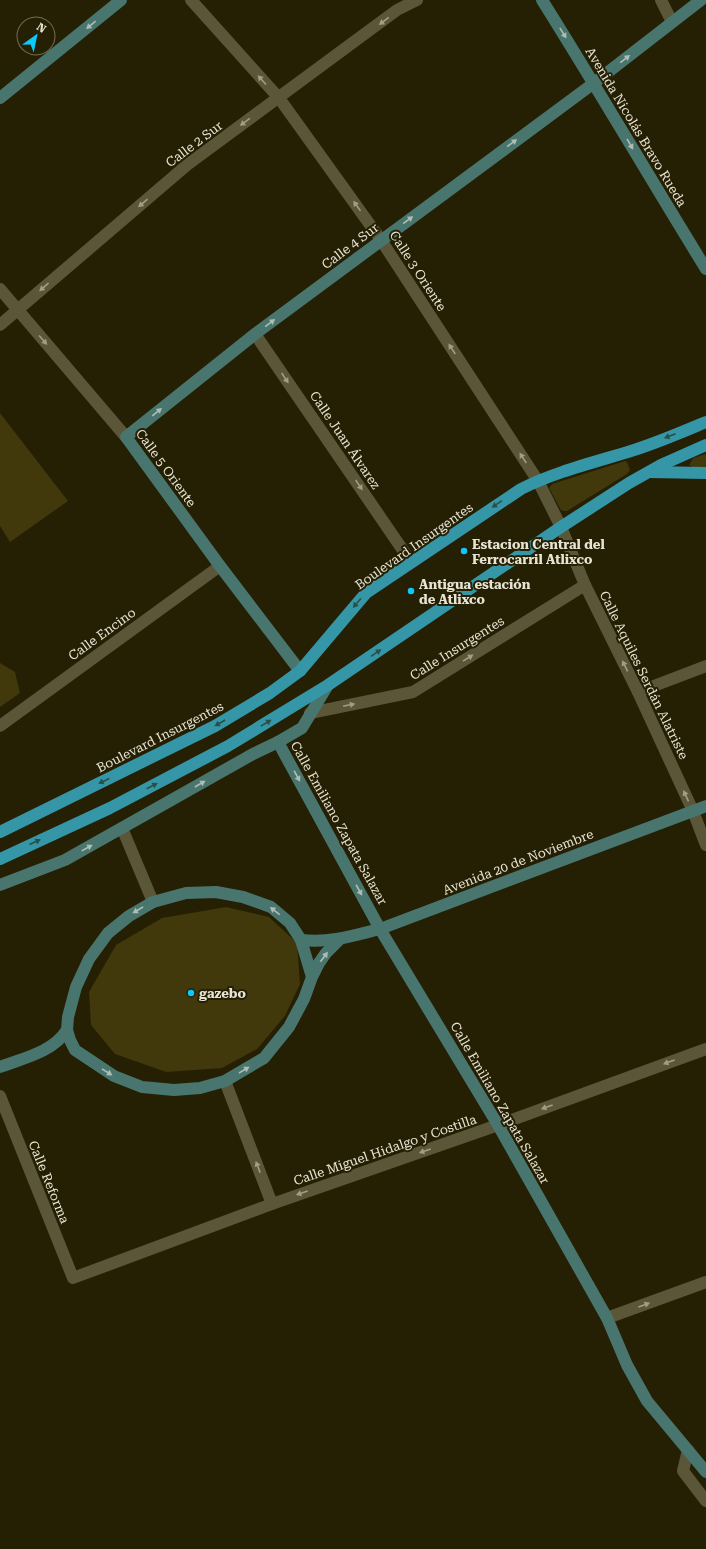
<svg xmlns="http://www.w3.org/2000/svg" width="706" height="1549" viewBox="0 0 706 1549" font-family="'Roboto Serif',serif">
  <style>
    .green { fill: #41380c }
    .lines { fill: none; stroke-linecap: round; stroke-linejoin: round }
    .street { stroke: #5c5639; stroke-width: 12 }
    .secondary { stroke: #48766f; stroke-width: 12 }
    .primary { stroke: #3496a6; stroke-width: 12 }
    .oneway { fill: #a29d86 }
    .oneway2 { fill: #afbeb1 }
    .oneway3 { fill: #2b4f45 }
    .poi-dot { fill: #0bcafa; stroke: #251f04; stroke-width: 1.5 }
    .labels { text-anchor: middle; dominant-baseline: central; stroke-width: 4; stroke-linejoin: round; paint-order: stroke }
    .street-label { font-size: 13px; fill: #e7e4d4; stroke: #251f04 }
    .poi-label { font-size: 13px; font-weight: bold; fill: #e7e4d4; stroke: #251f04; text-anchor: start }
  </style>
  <rect width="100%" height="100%" fill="#251f04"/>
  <!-- green -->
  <g class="green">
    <polygon points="0,413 68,501 10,542 0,526"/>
    <polygon points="706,454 706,468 693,467 689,465 693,458"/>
    <polygon points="625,461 627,462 630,470 627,474 567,511 564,511 561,510 549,488 552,484"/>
    <polygon points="0,663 15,672 20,693 0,707"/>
    <polygon points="226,907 269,917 297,943 300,984 285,1016 257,1049 222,1068 166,1072 115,1054 91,1025 89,992 116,945 162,918"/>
  </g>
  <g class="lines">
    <!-- street -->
    <g class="street">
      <polyline points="191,0 279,98 381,240 538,481 561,527 585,585 638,692 693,811 706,845"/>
      <polyline points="661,0 672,22"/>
      <polyline points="0,289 126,437"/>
      <polyline points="0,325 187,165 397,10 417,0"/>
      <polyline points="255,334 411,562"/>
      <polyline points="638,692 706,666"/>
      <polyline points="310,713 413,692 585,585"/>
      <polyline points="0,726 220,566"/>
      <polyline points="122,828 153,902"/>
      <polyline points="225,1081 272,1204"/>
      <polyline points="0,1096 73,1278 272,1204 498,1125 706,1049"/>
      <polyline points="607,1318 706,1282"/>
      <polyline points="688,1450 683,1471 706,1501"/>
    </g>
    <!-- secondary -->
    <g class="secondary">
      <path d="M542,0C598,89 651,180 706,269"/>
      <polyline points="0,98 121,0"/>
      <polyline points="300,671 220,566 126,437 255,334 594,83 701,0"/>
      <polyline points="278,742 380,929 498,1125 607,1318 627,1365 647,1401 706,1472"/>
      <polyline points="0,885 65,860 253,754 278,742 302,728 328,685"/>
      <path d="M301,940C331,943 352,936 380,929L706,806"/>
      <polyline points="312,977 301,940 290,923 271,907 243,897 216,892 186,893 153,902 129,916 108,933 89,959 76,987 68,1017 67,1030 70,1040 75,1050 114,1076 142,1087 174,1090 200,1088 225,1081 264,1058 289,1027 304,999 312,977 319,963 326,953 339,940"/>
      <path d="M0,1067C24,1058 53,1052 67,1030"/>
    </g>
    <!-- primary -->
    <g class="primary">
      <polyline points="649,472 706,473"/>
      <path d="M0,832L215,726L270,693L300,671L366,593L521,489C557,471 596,462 634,450C659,442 682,432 706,422"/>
      <polyline points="0,859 110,808 228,746 328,685 561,527 629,483 661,465 706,445"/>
    </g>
  </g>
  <!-- one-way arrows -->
  <defs><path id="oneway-solid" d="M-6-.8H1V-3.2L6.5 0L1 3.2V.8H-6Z"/></defs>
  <g class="oneway">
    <use href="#oneway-solid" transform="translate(384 21) rotate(143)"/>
    <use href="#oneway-solid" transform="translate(262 80) rotate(-132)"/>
    <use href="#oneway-solid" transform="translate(245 122) rotate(144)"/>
    <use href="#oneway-solid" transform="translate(143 203) rotate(139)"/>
    <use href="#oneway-solid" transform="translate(357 206) rotate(-126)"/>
    <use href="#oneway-solid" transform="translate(44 287) rotate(139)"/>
    <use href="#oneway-solid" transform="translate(43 340) rotate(49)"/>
    <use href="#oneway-solid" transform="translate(452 349) rotate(-123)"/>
    <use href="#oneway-solid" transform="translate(285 378) rotate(56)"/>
    <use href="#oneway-solid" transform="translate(523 458) rotate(-123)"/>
    <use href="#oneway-solid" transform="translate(359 485) rotate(56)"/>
    <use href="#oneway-solid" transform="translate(468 658) rotate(-32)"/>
    <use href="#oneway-solid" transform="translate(625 666) rotate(-116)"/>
    <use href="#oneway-solid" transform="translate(349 705) rotate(-12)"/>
    <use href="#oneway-solid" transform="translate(686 796) rotate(-115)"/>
    <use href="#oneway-solid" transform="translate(669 1062) rotate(160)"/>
    <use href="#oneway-solid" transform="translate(547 1107) rotate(160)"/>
    <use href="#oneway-solid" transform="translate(425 1151) rotate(161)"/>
    <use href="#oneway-solid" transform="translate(258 1167) rotate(-111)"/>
    <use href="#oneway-solid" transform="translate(302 1193) rotate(161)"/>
    <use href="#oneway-solid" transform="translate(644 1305) rotate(-20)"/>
  </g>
  <g class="oneway2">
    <use href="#oneway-solid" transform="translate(91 25) rotate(141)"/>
    <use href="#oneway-solid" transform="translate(563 33) rotate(58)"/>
    <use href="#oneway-solid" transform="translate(625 59) rotate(-38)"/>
    <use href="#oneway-solid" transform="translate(512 143) rotate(-36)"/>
    <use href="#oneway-solid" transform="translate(630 144) rotate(60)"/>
    <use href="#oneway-solid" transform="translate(408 220) rotate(-36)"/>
    <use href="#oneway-solid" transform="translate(270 323) rotate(-37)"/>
    <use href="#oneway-solid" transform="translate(157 412) rotate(-39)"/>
    <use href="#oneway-solid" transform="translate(297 776) rotate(61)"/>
    <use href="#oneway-solid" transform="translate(200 784) rotate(-30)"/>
    <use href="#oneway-solid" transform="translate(87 848) rotate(-29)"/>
    <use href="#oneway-solid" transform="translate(359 890) rotate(61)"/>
    <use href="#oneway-solid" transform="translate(138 910) rotate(149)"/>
    <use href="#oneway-solid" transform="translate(275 911) rotate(-142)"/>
    <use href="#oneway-solid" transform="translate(324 957) rotate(-53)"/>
    <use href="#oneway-solid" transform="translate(244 1070) rotate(-31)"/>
    <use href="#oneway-solid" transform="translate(107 1072) rotate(32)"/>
  </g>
  <g class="oneway3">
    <use href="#oneway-solid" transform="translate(670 436) rotate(159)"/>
    <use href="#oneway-solid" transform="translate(497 504) rotate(146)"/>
    <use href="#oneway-solid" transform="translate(357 603) rotate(130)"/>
    <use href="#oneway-solid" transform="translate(376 653) rotate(-34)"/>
    <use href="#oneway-solid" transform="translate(220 723) rotate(150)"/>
    <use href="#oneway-solid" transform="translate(266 723) rotate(-31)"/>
    <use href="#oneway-solid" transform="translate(104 781) rotate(154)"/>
    <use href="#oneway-solid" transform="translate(152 786) rotate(-27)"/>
    <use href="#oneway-solid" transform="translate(35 842) rotate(-25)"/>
  </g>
  <!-- markers -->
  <g class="poi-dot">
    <circle cx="464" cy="551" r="4"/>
    <circle cx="411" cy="591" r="4"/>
    <circle cx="191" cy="993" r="4"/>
  </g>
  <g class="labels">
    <!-- street labels -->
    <g class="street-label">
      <text transform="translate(636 127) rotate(59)">Avenida Nicolás Bravo Rueda</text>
      <text transform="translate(194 144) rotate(-37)">Calle 2 Sur</text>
      <text transform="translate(350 246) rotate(-37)">Calle 4 Sur</text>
      <text transform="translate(418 271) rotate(57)">Calle 3 Oriente</text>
      <text transform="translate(345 440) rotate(56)">Calle Juan Álvarez</text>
      <text transform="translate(166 468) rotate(54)">Calle 5 Oriente</text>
      <text transform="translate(414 546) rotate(-35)">Boulevard Insurgentes</text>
      <text transform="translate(102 634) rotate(-36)">Calle Encino</text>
      <text transform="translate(457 648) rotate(-32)">Calle Insurgentes</text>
      <text transform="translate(644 675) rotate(64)">Calle Aquiles Serdán Alatriste</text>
      <text transform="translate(160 737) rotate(-27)">Boulevard Insurgentes</text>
      <text transform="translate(339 823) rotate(61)">Calle Emiliano Zapata Salazar</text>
      <text transform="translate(518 862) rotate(-21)">Avenida 20 de Noviembre</text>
      <text transform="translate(500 1103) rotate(60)">Calle Emiliano Zapata Salazar</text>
      <text transform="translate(385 1150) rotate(-19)">Calle Miguel Hidalgo y Costilla</text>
      <text transform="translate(49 1182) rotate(68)">Calle Reforma</text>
    </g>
    <!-- poi labels -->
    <g class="poi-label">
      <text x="472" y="544">Estacion Central del<tspan x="472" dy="15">Ferrocarril Atlixco</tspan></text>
      <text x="419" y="584">Antigua estación<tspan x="419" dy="15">de Atlixco</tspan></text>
      <text x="199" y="993">gazebo</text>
    </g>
  </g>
  <!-- north arrow -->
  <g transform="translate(36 36) rotate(33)"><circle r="19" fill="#251f04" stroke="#736e57"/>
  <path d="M0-3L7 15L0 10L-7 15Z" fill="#0bcafa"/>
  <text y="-6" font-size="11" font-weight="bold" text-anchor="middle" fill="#e7e4d4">N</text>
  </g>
</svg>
